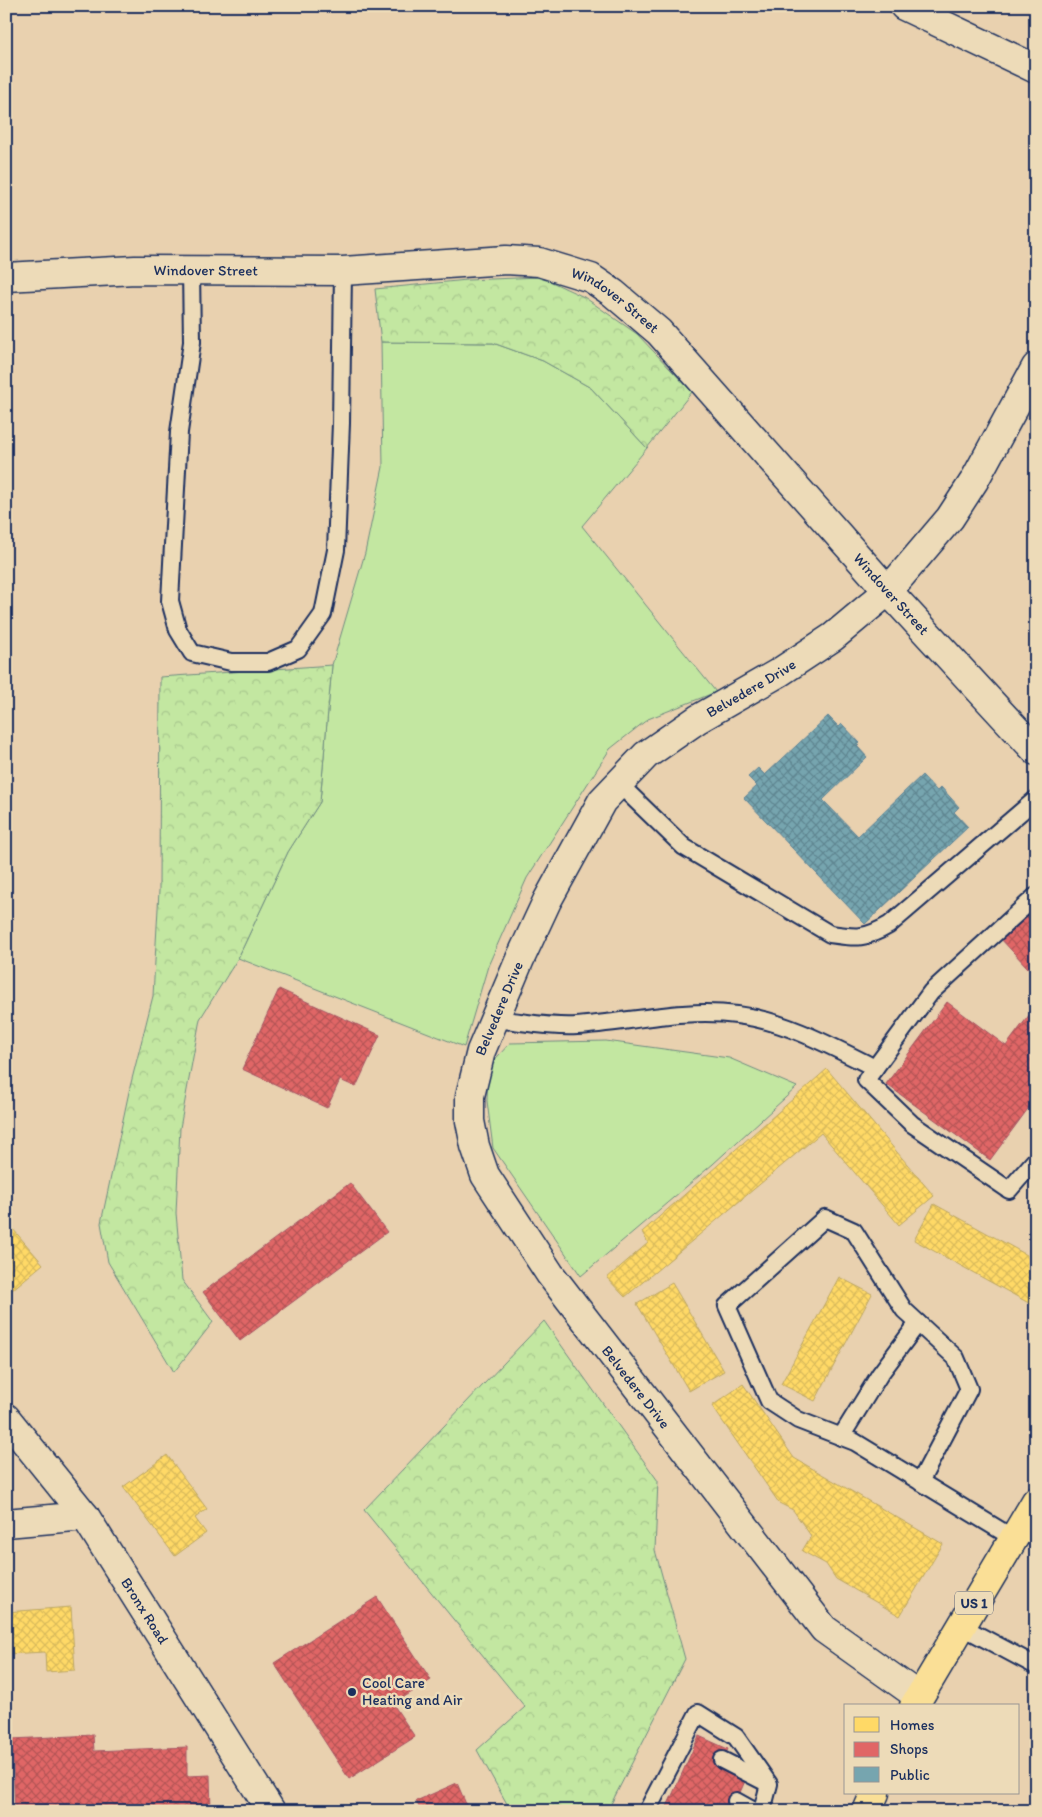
<svg xmlns="http://www.w3.org/2000/svg" width="1042" height="1817" viewBox="0 0 1042 1817" font-family="Itim,sans-serif">
  <style>
    .green { fill: #c3e7a1; stroke: #6f8b80 }
    .forest { fill: url(#forest-crowns); stroke: #6f8b80 }
    .homes { fill: url(#homes-cross-hatch); stroke: #bba664 }
    .shops { fill: url(#shops-cross-hatch); stroke: #a55664 }
    .public { fill: url(#public-cross-hatch); stroke: #5b8297 }
    .lines { fill: none; stroke-linecap: round; stroke-linejoin: round }
    .service-casing { stroke: #1b2f5e; stroke-width: 20 }
    .minor-casing { stroke: #1b2f5e; stroke-width: 31 }
    .primary-casing { stroke: #1b2f5e; stroke-width: 31 }
    .service { stroke: #eddbb8; stroke-width: 16 }
    .minor { stroke: #eddbb8; stroke-width: 28 }
    .primary { stroke: #fadf96; stroke-width: 28 }
    .poi-dot { fill: #1b2f5e; stroke: #eddbb8; stroke-width: 2 }
    .labels { text-anchor: middle; dominant-baseline: central; stroke-width: 5; stroke-linejoin: round; paint-order: stroke }
    .shield { fill: #eddbb8; stroke: #5a6379; stroke-width: 1 }
    .shield-label { font-size: 14px; font-weight: bold; fill: #1b2f5e }
    .street-label { font-size: 15px; fill: #1b2f5e; stroke: #eddbb8 }
    .poi-label { font-size: 15px; fill: #1b2f5e; stroke: #eddbb8; text-anchor: start }
  </style>
  <defs>
    <pattern id="forest-crowns" width="20" height="18" patternUnits="userSpaceOnUse" patternTransform="scale(1.25)"><rect width="20" height="18" fill="#c3e7a1"/><path d="M2 6a3 3 0 1 1 6 0M12 15a3 3 0 1 1 6 0" fill="none" stroke="#a7c68d"/></pattern>
    <pattern id="homes-cross-hatch" width="8" height="8" patternUnits="userSpaceOnUse" patternTransform="scale(1.25)"><rect width="8" height="8" fill="#ffd966"/><path d="M0 0l8 8M0 8l8-8" fill="none" stroke="#dabb5b"/></pattern>
    <pattern id="shops-cross-hatch" width="8" height="8" patternUnits="userSpaceOnUse" patternTransform="scale(1.25)"><rect width="8" height="8" fill="#e06666"/><path d="M0 0l8 8M0 8l8-8" fill="none" stroke="#b55457"/></pattern>
    <pattern id="public-cross-hatch" width="8" height="8" patternUnits="userSpaceOnUse" patternTransform="scale(1.25)"><rect width="8" height="8" fill="#76a5af"/><path d="M0 0l8 8M0 8l8-8" fill="none" stroke="#608792"/></pattern>
  </defs>
  <rect width="100%" height="100%" fill="#e9d1af"/>
  <filter id="ink" filterUnits="userSpaceOnUse"><feTurbulence type="fractalNoise" baseFrequency=".02" numOctaves="2"/><feDisplacementMap in="SourceGraphic" scale="10" xChannelSelector="R" yChannelSelector="G"/><feConvolveMatrix kernelMatrix="1 2 1 2 8 2 1 2 1" color-interpolation-filters="sRGB"/></filter>
  <g filter="url(#ink)">
    <!-- green -->
    <g class="green">
      <polygon points="381,342 493,343 543,361 591,388 647,448 582,526 716,692 648,719 610,749 527,878 488,966 464,1047 238,958 288,852 320,802 332,665 365,553 383,467"/>
      <polygon points="606,1041 729,1058 797,1087 713,1164 581,1276 493,1148 487,1101 488,1067 510,1043"/>
    </g>
    <!-- forest -->
    <g class="forest">
      <polygon points="541,277 584,297 637,334 692,392 647,448 591,388 543,361 493,343 381,342 375,289 467,280"/>
      <polygon points="332,665 320,802 288,852 238,958 200,1019 180,1128 176,1213 182,1280 213,1322 174,1372 108,1262 101,1223 130,1087 153,996 159,891 160,677"/>
      <polygon points="544,1321 658,1481 655,1550 685,1659 611,1804 613,1811 511,1811 477,1750 525,1707 364,1510"/>
    </g>
    <!-- homes -->
    <g class="homes">
      <polygon points="827,1069 934,1196 899,1225 821,1133 625,1297 607,1278 648,1243 642,1232"/>
      <polygon points="934,1204 1036,1260 1036,1307 914,1240"/>
      <polygon points="6,1221 43,1264 6,1295"/>
      <polygon points="839,1277 872,1294 815,1401 781,1384"/>
      <polygon points="672,1283 724,1371 689,1391 637,1304"/>
      <polygon points="743,1384 794,1458 943,1544 900,1616 836,1579 826,1564 802,1551 811,1536 793,1510 779,1503 712,1406"/>
      <polygon points="167,1455 207,1509 195,1518 206,1533 175,1556 123,1487"/>
      <polygon points="71,1607 75,1670 46,1672 45,1652 7,1654 6,1612"/>
    </g>
    <!-- shops -->
    <g class="shops">
      <polygon points="1036,904 1036,961 1028,968 999,937"/>
      <polygon points="279,989 380,1035 356,1087 340,1080 327,1108 242,1069"/>
      <polygon points="947,1002 1006,1046 1033,1010 1036,1012 1036,1098 990,1160 886,1084"/>
      <polygon points="350,1183 387,1232 240,1341 203,1292"/>
      <polygon points="377,1597 431,1680 393,1704 415,1737 349,1779 274,1663"/>
      <polygon points="93,1735 94,1751 187,1747 187,1776 210,1775 211,1811 15,1811 12,1739"/>
      <polygon points="699,1736 728,1749 718,1769 745,1781 732,1811 665,1811"/>
      <polygon points="457,1783 469,1811 421,1811 416,1801"/>
    </g>
    <!-- public -->
    <polygon class="public" points="828,716 839,727 842,724 860,743 857,746 867,757 823,800 858,836 922,775 937,791 941,787 959,807 954,812 968,827 865,924 744,798 757,786 748,777 758,768 765,775"/>
    <g class="lines">
      <!-- service casing -->
      <g class="service-casing">
        <g id="service">
          <polyline points="191,269 192,342 179,432 170,601 178,630 192,653 231,662 268,662 298,649 323,614 336,550 341,423 343,271"/>
          <path d="M618,783L684,847L830,934C857,938 865,939 889,925L1036,799"/>
          <polyline points="1036,896 931,992 866,1080 912,1124 1009,1190 1036,1159"/>
          <path d="M494,1019C521,1021 550,1028 577,1026C631,1022 683,1008 737,1015C786,1021 831,1046 875,1068"/>
          <polyline points="841,1437 880,1374 918,1323"/>
          <polyline points="920,1482 969,1389 956,1358 904,1310 854,1231 825,1218 727,1306 769,1401 798,1420 855,1442 1013,1538"/>
          <polyline points="1019,1530 1036,1538"/>
          <polyline points="961,1626 1036,1666"/>
          <polyline points="722,1760 767,1783"/>
          <polyline points="736,1801 754,1811"/>
          <polyline points="647,1811 698,1713 736,1737 769,1784 762,1811"/>
        </g>
      </g>
      <!-- minor casing -->
      <g class="minor-casing">
        <g id="minor">
          <polyline points="904,6 1036,69"/>
          <path id="s1" d="M6,277L135,270L343,271L506,260L539,262L591,278L613,293L659,332L888,591L1036,751"/>
          <path id="s2" d="M6,1418L85,1516L271,1811"/>
          <polyline points="6,1523 85,1516"/>
          <path id="s3" d="M918,1696L824,1629L550,1274L485,1175L475,1146L470,1121V1096L481,1051L520,959L547,901L602,801L646,755L698,719L780,672L833,637L888,591L950,518L974,481L1036,367"/>
        </g>
      </g>
      <!-- primary casing -->
      <g class="primary-casing">
        <g id="primary">
          <polyline points="914,1706 1036,1501"/>
          <polyline points="867,1811 875,1793"/>
        </g>
      </g>
      <!-- service -->
      <use href="#service" class="service"/>
      <!-- minor -->
      <use href="#minor" class="minor"/>
      <!-- primary -->
      <use href="#primary" class="primary"/>
    </g>
  </g>
  <!-- markers -->
  <circle class="poi-dot" cx="352" cy="1692" r="5"/>
  <g class="labels">
    <!-- shield labels -->
    <rect class="shield" x="955" y="1591.5" width="38" height="23" rx="4"/>
    <g class="shield-label">
      <text x="974" y="1603">US 1</text>
    </g>
    <!-- street labels -->
    <g class="street-label">
      <text stroke="none"><textPath href="#s1" startOffset="200">Windover Street</textPath></text>
      <text stroke="none"><textPath href="#s1" startOffset="620">Windover Street</textPath></text>
      <text stroke="none"><textPath href="#s1" startOffset="1025">Windover Street</textPath></text>
      <text stroke="none"><textPath href="#s3" startOffset="1276">Belvedere Drive</textPath></text>
      <text stroke="none"><textPath href="#s3" startOffset="856">Belvedere Drive</textPath></text>
      <text transform="translate(636 1387) rotate(52)">Belvedere Drive</text>
      <text stroke="none"><textPath href="#s2" startOffset="238">Bronx Road</textPath></text>
    </g>
    <!-- poi labels -->
    <g class="poi-label">
      <text x="362" y="1683">Cool Care<tspan x="362" dy="17">Heating and Air</tspan></text>
    </g>
  </g>
  <!-- margin -->
  <rect width="1042" height="1817" fill="none" stroke="#eddbb8" stroke-width="25"/>
  <rect x="12" y="12" width="1017" height="1792" fill="none" stroke="#1b2f5e" stroke-width="2" filter="url(#ink)"/>
  <!-- legend -->
  <rect x="844" y="1704" width="175" height="90" fill="#eddbb8" stroke="#999694"/>
  <rect x="854" y="1717" width="25" height="15" fill="#ffd966" stroke="#999694"/>
  <text x="890" y="1730" font-size="15" fill="#1b2f5e">Homes</text>
  <rect x="854" y="1742" width="25" height="15" fill="#e06666" stroke="#999694"/>
  <text x="890" y="1754" font-size="15" fill="#1b2f5e">Shops</text>
  <rect x="854" y="1767" width="25" height="15" fill="#76a5af" stroke="#999694"/>
  <text x="890" y="1780" font-size="15" fill="#1b2f5e">Public</text>
</svg>
